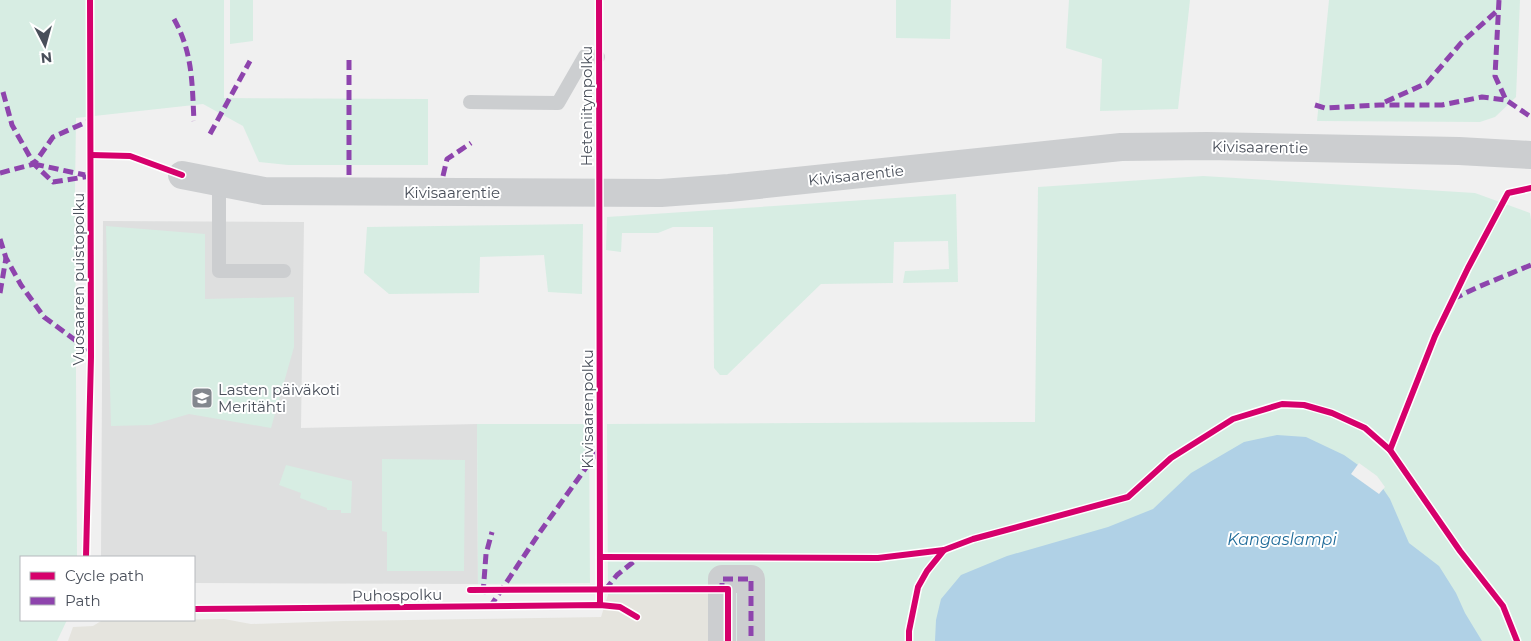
<svg xmlns="http://www.w3.org/2000/svg" width="1531" height="641" viewBox="0 0 1531 641" font-family="Montserrat,sans-serif">
  <style>
    .commercial { fill: #e5e4de }
    .education { fill: #dedfdf }
    .green { fill: #d7ede3 }
    .water { fill: #b0d1e6 }
    .pier { fill: #f0f0f0 }
    .lines { fill: none; stroke-linecap: round; stroke-linejoin: round }
    .lane { stroke: #ccced0; stroke-width: 14 }
    .street { stroke: #ccced0; stroke-width: 28 }
    .quiet { stroke: #8e44ad; stroke-width: 5; stroke-dasharray: 10 5; stroke-linecap: butt }
    .cycleway-casing { stroke: #fff; stroke-width: 9 }
    .cycleway { stroke: #d6006c; stroke-width: 6 }
    .labels { text-anchor: middle; dominant-baseline: central; stroke-width: 4; stroke-linejoin: round; paint-order: stroke }
    .street-label { font-size: 15px; fill: #494f5a; stroke: #fff }
    .poi-label { font-size: 15px; fill: #494f5a; stroke: #fff; text-anchor: start }
    .water-label { font-size: 16px; font-style: italic; fill: #1d6a99; stroke: #fff }
  </style>
  <rect width="100%" height="100%" fill="#f0f0f0"/>
  <!-- commercial -->
  <polygon class="commercial" points="720,593 720,641 68,641 73,627 93,626 101,621 224,619 251,624 343,621 601,617 608,595"/>
  <!-- education -->
  <polygon class="education" points="103,221 304,222 301,428 477,424 478,584 194,583 194,557 101,557"/>
  <!-- green -->
  <g class="green">
    <polygon points="0,0 224,0 224,98 428,99 428,165 288,165 259,162 243,126 203,104 76,118 75,194 77,557 21,557 21,620 67,620 57,641 0,641"/>
    <polygon points="230,0 253,0 253,41 230,44"/>
    <polygon points="896,0 951,0 950,39 896,38"/>
    <polygon points="1069,0 1190,0 1178,109 1100,111 1102,59 1066,48"/>
    <polygon points="1329,0 1520,0 1516,97 1495,117 1480,122 1317,121"/>
    <polygon points="1203,176 1475,193 1530,213 1531,220 1531,641 720,641 720,593 608,595 607,424 1035,422 1038,187"/>
    <polygon points="956,194 958,282 903,283 905,271 949,269 948,241 894,242 893,283 821,284 727,375 720,375 714,368 713,227 673,227 658,233 622,233 621,252 606,250 607,217"/>
    <polygon points="583,224 582,294 548,292 544,255 480,257 479,293 389,294 364,273 367,227"/>
    <polygon points="106,226 205,234 205,299 294,297 294,347 271,428 189,414 151,425 111,426"/>
    <polygon points="477,424 589,424 590,583 478,584"/>
    <polygon points="382,459 465,460 464,571 387,571 387,532 382,531"/>
    <polygon points="286,465 352,481 351,513 341,513 341,510 327,510 327,508 300,498 301,493 279,485"/>
  </g>
  <!-- water -->
  <polygon class="water" points="1277,435 1306,437 1344,455 1375,477 1390,499 1409,543 1439,566 1456,593 1465,613 1482,641 935,641 936,620 941,599 961,575 1007,556 1108,527 1153,509 1191,473 1244,442"/>
  <!-- pier -->
  <polygon class="pier" points="1359,463 1377,476 1385,487 1379,494 1351,474"/>
  <g class="lines">
    <!-- lane -->
    <g class="lane">
      <polyline points="470,102 558,103 585,56 598,57"/>
      <polyline points="219,182 219,271 284,271"/>
    </g>
    <!-- street -->
    <g class="street">
      <polyline points="182,175 264,191 661,193 729,188 1121,147 1207,146 1459,151 1531,155"/>
      <polyline points="722,641 722,579 751,579 751,641"/>
    </g>
    <!-- quiet -->
    <g class="quiet">
      <polyline points="1499,0 1495,76 1506,100 1531,117"/>
      <path d="M174,19C193,53 192,84 194,121"/>
      <polyline points="349,60 349,176"/>
      <polyline points="3,92 12,125 34,164 53,182 91,176"/>
      <polyline points="1385,102 1427,83 1461,43 1498,10"/>
      <polyline points="1315,105 1325,108 1380,105 1442,105 1482,97 1506,100"/>
      <polyline points="210,134 250,61"/>
      <polyline points="34,164 85,175"/>
      <polyline points="0,173 34,164 53,137 91,120"/>
      <polyline points="443,176 447,159 471,143"/>
      <polyline points="0,239 6,258 21,285 44,317 75,340 91,357"/>
      <polyline points="0,293 6,258"/>
      <polyline points="1453,299 1478,287 1531,265"/>
      <polyline points="605,590 617,575 637,559"/>
      <polyline points="722,593 722,579 751,579 751,641"/>
      <polyline points="483,594 486,554 492,532"/>
      <polyline points="490,607 540,532 598,451"/>
    </g>
    <!-- cycleway casing -->
    <g class="cycleway-casing">
      <g id="cycleway">
        <polyline points="599,0 600,605"/>
        <polyline points="91,155 130,156 182,175"/>
        <polyline points="1390,450 1460,551 1503,606 1517,641"/>
        <polyline points="86,557 91,357 90,0"/>
        <polyline points="600,557 878,558 944,550"/>
        <polyline points="470,590 728,589 728,641"/>
        <polyline points="194,609 600,605 620,607 637,617"/>
        <polyline points="909,641 909,631 918,587 927,571 944,550 973,539 1128,497 1171,458 1233,419 1282,404 1304,405 1332,413 1365,428 1390,450 1435,336 1468,268 1508,193 1531,188"/>
      </g>
    </g>
    <!-- cycleway -->
    <use href="#cycleway" class="cycleway"/>
  </g>
  <!-- icons -->
  <defs>
    <g id="school-square" transform="scale(1.125)"><rect x="-9" y="-9" width="18" height="18" rx="4" fill="#83878e" stroke="#fff"/><path d="M0-5L7-2L0 1L-7-2ZM-4 1L0 2.5L4 1V4Q0 6-4 4Z" fill="#fff"/></g>
  </defs>
  <g fill-rule="evenodd">
    <use href="#school-square" x="202" y="398"/>
  </g>
  <g class="labels">
    <!-- street labels -->
    <g class="street-label">
      <text transform="translate(586 106) rotate(-90)">Heteniitynpolku</text>
      <text transform="translate(1260 147) rotate(1)">Kivisaarentie</text>
      <text transform="translate(856 175) rotate(-6)">Kivisaarentie</text>
      <text x="452" y="192">Kivisaarentie</text>
      <text transform="translate(78 279) rotate(-90)">Vuosaaren puistopolku</text>
      <text transform="translate(587 409) rotate(-90)">Kivisaarenpolku</text>
      <text transform="translate(397 595) rotate(-1)">Puhospolku</text>
    </g>
    <!-- poi labels -->
    <g class="poi-label">
      <text x="218" y="389">Lasten päiväkoti<tspan x="218" dy="17">Meritähti</tspan></text>
    </g>
    <!-- water labels -->
    <g class="water-label">
      <text x="1282" y="539">Kangaslampi</text>
    </g>
  </g>
  <!-- legend -->
  <rect x="20" y="556" width="175" height="65" fill="#ffffff" stroke="#b6b9bd"/>
  <rect x="30" y="572" width="25" height="8" fill="#d6006c" stroke="#b6b9bd"/>
  <text x="65" y="581" font-size="15" fill="#494f5a">Cycle path</text>
  <rect x="30" y="597" width="25" height="8" fill="#8e44ad" stroke="#b6b9bd"/>
  <text x="65" y="606" font-size="15" fill="#494f5a">Path</text>
  <!-- north arrow -->
  <g transform="translate(45 45) rotate(174)" stroke="#ffffff" stroke-width="4" paint-order="stroke">
  <path d="M0-4L9 19L0 12L-9 19Z" fill="#494f5a"/>
  <text y="-8" font-size="14" font-weight="bold" text-anchor="middle" fill="#494f5a">N</text>
  </g>
</svg>
